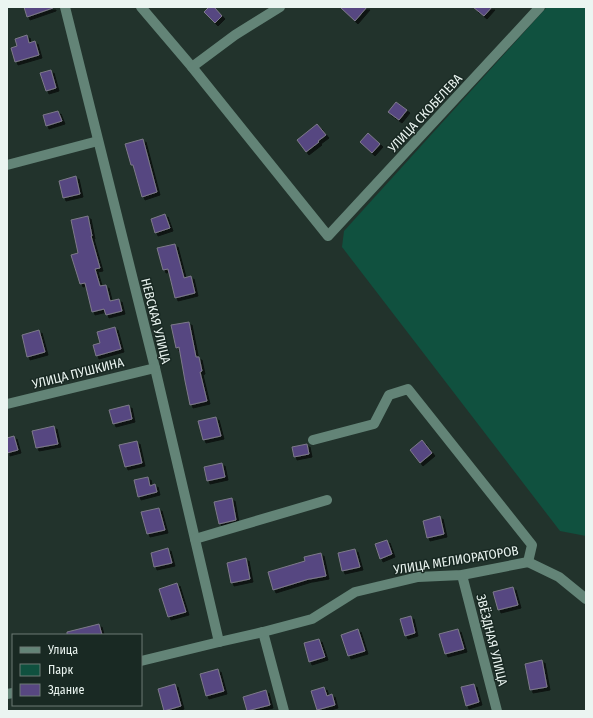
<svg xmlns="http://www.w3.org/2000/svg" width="593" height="718" viewBox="0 0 593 718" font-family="'Fira Sans Condensed',sans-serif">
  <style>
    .green { fill: #10513f }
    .building { fill: #574781; stroke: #7d7a89; filter: url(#shadow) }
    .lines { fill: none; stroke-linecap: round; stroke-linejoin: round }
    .minor { stroke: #638477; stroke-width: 10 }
    .labels { text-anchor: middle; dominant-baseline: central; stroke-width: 3; stroke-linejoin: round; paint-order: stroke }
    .street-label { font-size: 13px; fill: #ebf5f1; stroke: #192923 }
  </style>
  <defs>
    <filter id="shadow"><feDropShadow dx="3" dy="3" stdDeviation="0" flood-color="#0009"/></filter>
  </defs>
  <rect width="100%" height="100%" fill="#22332c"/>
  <!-- green -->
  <polygon class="green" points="547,7 586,7 586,536 560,531 342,247 344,231"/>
  <!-- building -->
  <g class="building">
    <polygon points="24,7 53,7 53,8 27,17"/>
    <polygon points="209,7 214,7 222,16 215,23 204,12"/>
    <polygon points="340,7 367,7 355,21"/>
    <polygon points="473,7 492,7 484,16"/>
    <polygon points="27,35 29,43 35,41 39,55 15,62 11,48 17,46 15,39"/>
    <polygon points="51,70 56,88 46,91 40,73"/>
    <polygon points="396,102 407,110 399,120 388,112"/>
    <polygon points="58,111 62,121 46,126 43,115"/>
    <polygon points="317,124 326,135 318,141 319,142 306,152 297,140"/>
    <polygon points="368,133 380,144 372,153 360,142"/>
    <polygon points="143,139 157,192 142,197 133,165 131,165 125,144"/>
    <polygon points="76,176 80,194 63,198 59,181"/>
    <polygon points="165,214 170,228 155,233 151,219"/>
    <polygon points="88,216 92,236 91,236 100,268 95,269 100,286 106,285 110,301 119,299 122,311 106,315 104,309 92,312 85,283 80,284 71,255 78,253 71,220"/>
    <polygon points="175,244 184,278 191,276 195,293 175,298 168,269 163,270 157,248"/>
    <polygon points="189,322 196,357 199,357 202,371 200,372 207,401 190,405 185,381 179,347 176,348 171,325"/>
    <polygon points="115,327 121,349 96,356 93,345 100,343 97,332"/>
    <polygon points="39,330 45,352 27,357 22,335"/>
    <polygon points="129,405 132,419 113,424 109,410"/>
    <polygon points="216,417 221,436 203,440 198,421"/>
    <polygon points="54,426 58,444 36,448 32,431"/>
    <polygon points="14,436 18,450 7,453 7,438"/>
    <polygon points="422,440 432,453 420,463 410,450"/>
    <polygon points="137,441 142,463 125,467 119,445"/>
    <polygon points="307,444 309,454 294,457 292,447"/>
    <polygon points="222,463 225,477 207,481 204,467"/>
    <polygon points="148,477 150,486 155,484 157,492 138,497 134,480"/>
    <polygon points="232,498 236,520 219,524 214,502"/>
    <polygon points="159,508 165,530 147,534 141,512"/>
    <polygon points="440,516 444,534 427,538 423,521"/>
    <polygon points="387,540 392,554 380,559 375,544"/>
    <polygon points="168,548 172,563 154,567 151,553"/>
    <polygon points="355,549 360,567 342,571 338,553"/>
    <polygon points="321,553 326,576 310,579 309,579 273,590 268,572 305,561 304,557"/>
    <polygon points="246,558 250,579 231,583 227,563"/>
    <polygon points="177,583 186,612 168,617 159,589"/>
    <polygon points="513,587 518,605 498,610 493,592"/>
    <polygon points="411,616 415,633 405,636 400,619"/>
    <polygon points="99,624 102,635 67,635 67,632"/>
    <polygon points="358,629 365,651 348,656 341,635"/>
    <polygon points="458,629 464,649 445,654 439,634"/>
    <polygon points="319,639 325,657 309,662 304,643"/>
    <polygon points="542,660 547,687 530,690 525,664"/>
    <polygon points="218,669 224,691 206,696 200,674"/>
    <polygon points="175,684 181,706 164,711 158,689"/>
    <polygon points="474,684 479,702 466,706 461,687"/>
    <polygon points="324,687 327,696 332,694 335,705 317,710 311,691"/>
    <polygon points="266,690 270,705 247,711 243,697"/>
  </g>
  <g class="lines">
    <!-- minor -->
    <g class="minor">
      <polyline points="65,7 155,368 219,642"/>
      <polyline points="141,7 192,67 328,236 540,7"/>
      <polyline points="192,67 235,35 280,7"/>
      <polyline points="7,165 98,141"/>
      <polyline points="7,404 155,368"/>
      <polyline points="313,440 374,424 389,395 408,389 532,545 528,562"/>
      <polyline points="195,539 327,500"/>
      <polyline points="462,575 497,711"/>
      <polyline points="263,632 284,711"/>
      <polyline points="141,661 219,642 263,632 312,619 355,592 418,577 462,575 528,562 559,577 586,599"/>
      <polyline points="7,694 13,693"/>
    </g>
  </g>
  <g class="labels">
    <!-- street labels -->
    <g class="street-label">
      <text transform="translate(425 113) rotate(-47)">УЛИЦА СКОБЕЛЕВА</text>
      <text transform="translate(156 321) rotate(76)">НЕВСКАЯ УЛИЦА</text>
      <text transform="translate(78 373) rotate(-14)">УЛИЦА ПУШКИНА</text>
      <text transform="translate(456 560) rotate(-9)">УЛИЦА МЕЛИОРАТОРОВ</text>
      <text transform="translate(492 640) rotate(76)">ЗВЁЗДНАЯ УЛИЦА</text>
    </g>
  </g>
  <!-- border -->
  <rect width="593" height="718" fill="none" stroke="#ebf5f1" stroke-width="16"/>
  <!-- legend -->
  <rect x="12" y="634" width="130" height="72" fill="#192923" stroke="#6d7b75"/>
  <rect x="20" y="647" width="20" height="6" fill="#638477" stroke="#6d7b75"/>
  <text x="48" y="654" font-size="12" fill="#ebf5f1">Улица</text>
  <rect x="20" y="664" width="20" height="12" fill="#10513f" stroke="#6d7b75"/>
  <text x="48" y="674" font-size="12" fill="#ebf5f1">Парк</text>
  <rect x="20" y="684" width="20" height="12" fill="#574781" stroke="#6d7b75"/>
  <text x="48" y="694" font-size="12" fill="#ebf5f1">Здание</text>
</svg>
